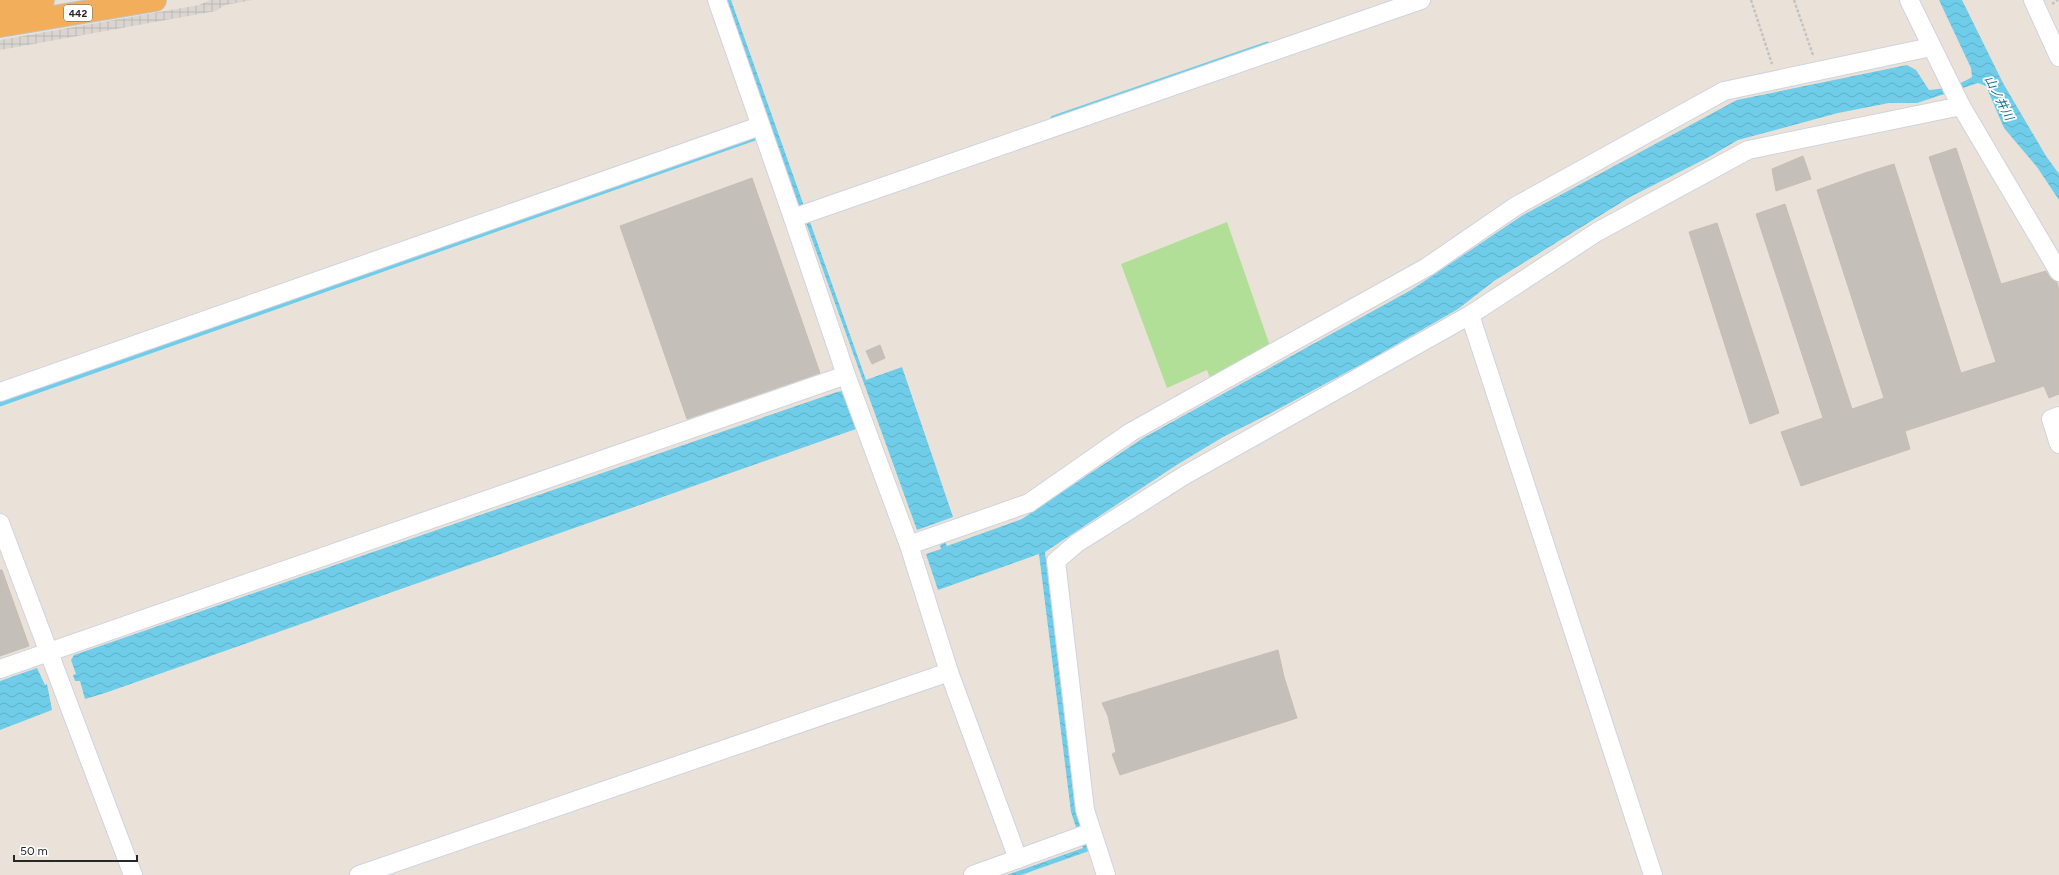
<svg xmlns="http://www.w3.org/2000/svg" width="2059" height="875" viewBox="0 0 2059 875" font-family="Figtree,'Noto Sans JP',sans-serif">
  <style>
    .grass { fill: #b2df97 }
    .plaza { fill: url(#plaza-grid) }
    .water { fill: url(#water-waves) }
    .lines { fill: none; stroke-linecap: round; stroke-linejoin: round }
    .stream { stroke: #6fcde9; stroke-width: 5 }
    .building { fill: #c5bfb9; stroke: #c5beb3 }
    .minor-casing { stroke: #cfd3e0; stroke-width: 20 }
    .trunk-casing { stroke: #c3c3c3; stroke-width: 24 }
    .path { stroke: #c3c3c3; stroke-width: 2.5; stroke-dasharray: 3 2; stroke-linecap: butt }
    .minor { stroke: #fff; stroke-width: 18 }
    .trunk { stroke: #f2ae5a; stroke-width: 22 }
    .labels { text-anchor: middle; dominant-baseline: central; stroke-width: 3.5; stroke-linejoin: round; paint-order: stroke }
    .shield { fill: #fff; stroke: #686868; stroke-width: 1 }
    .shield-label { font-size: 10px; font-weight: bold; fill: #272727 }
    .water-label { font-size: 12px; font-style: italic; fill: #126a91; stroke: #fff }
  </style>
  <defs>
    <pattern id="plaza-grid" width="8" height="8" patternUnits="userSpaceOnUse"><rect width="8" height="8" fill="#dad5d0"/><path d="M0 4h8M4 0v8" fill="none" stroke="#bbb7b3"/></pattern>
    <pattern id="water-waves" width="16" height="10" patternUnits="userSpaceOnUse"><rect width="16" height="10" fill="#6fcde9"/><path d="M0 5q4-4 8 0t8 0" fill="none" stroke="#60b0c8"/></pattern>
  </defs>
  <rect width="100%" height="100%" fill="#eae2d9"/>
  <!-- grass -->
  <polygon class="grass" points="1227,222 1270,346 1211,381 1207,370 1167,388 1121,264"/>
  <!-- plaza -->
  <polygon class="plaza" points="210,0 253,0 225,5 216,11 0,50 0,40 199,5"/>
  <!-- water -->
  <g class="water">
    <polygon points="725,0 731,0 804,206 799,208"/>
    <path d="M1939,0H1962L2003,83L2046,156L2059,174V200L2037,167L2004,128L1986,86L1978,83L1917,103H1889L1838,113L1738,140L1707,158L1630,197L1494,281L1458,309L1373,358L1271,413L1223,437L1175,466L1045,552L1075,807L1082,829L1077,830L1071,812L1039,554L938,590L926,554L941,549L940,545L945,542L947,546L1022,519L1143,438L1411,290L1523,215L1737,100L1907,65L1916,70L1929,90C1943,89 1960,85 1972,77L1971,68Z"/>
    <polygon points="810,222 866,380 902,367 953,517 917,530 806,223"/>
    <polygon points="843,391 856,429 105,693 85,699 80,681 75,681 73,675 76,674 71,660 74,655 837,392"/>
    <polygon points="37,668 45,685 47,684 52,710 0,730 0,681"/>
    <polygon points="1087,843 1089,851 1021,875 1007,875 1083,848 1082,845"/>
  </g>
  <g class="lines">
    <!-- stream -->
    <g class="stream">
      <polyline points="1053,118 1267,44"/>
      <polyline points="0,404 761,136"/>
    </g>
  </g>
  <!-- building -->
  <g class="building">
    <polygon points="1956,148 2001,284 2046,271 2050,278 2057,282 2059,290 2059,394 2049,398 2044,386 1905,431 1910,449 1801,486 1781,432 1823,418 1756,214 1785,204 1852,409 1884,398 1817,190 1865,173 1894,164 1961,373 1996,362 1929,157"/>
    <polygon points="1803,156 1811,179 1776,191 1772,169"/>
    <polygon points="752,178 820,373 687,419 620,226"/>
    <polygon points="1717,223 1779,413 1750,424 1689,232"/>
    <polygon points="880,345 885,358 872,364 866,351"/>
    <polygon points="0,570 2,570 29,646 0,656"/>
    <polygon points="1278,650 1284,677 1297,718 1120,775 1112,754 1116,752 1108,716 1102,703"/>
  </g>
  <g class="lines">
    <!-- minor casing -->
    <g class="minor-casing">
      <g id="minor">
        <polyline points="717,0 793,218 846,375 909,545 949,672 1018,859"/>
        <polyline points="1909,0 1961,106 2059,272"/>
        <polyline points="2033,0 2059,57"/>
        <polyline points="793,218 1421,0"/>
        <polyline points="1470,315 1653,875"/>
        <polyline points="0,392 760,126"/>
        <polyline points="2059,416 2051,419 2059,444"/>
        <polyline points="0,523 133,875"/>
        <polyline points="909,545 1029,503 1131,432 1427,267 1516,206 1724,91 1931,47"/>
        <polyline points="0,669 846,375"/>
        <polyline points="359,875 949,672"/>
        <polyline points="973,875 1092,832"/>
        <polyline points="1106,875 1085,810 1056,561 1077,543 1185,475 1470,315 1597,232 1748,150 1961,106"/>
      </g>
    </g>
    <!-- trunk casing -->
    <g class="trunk-casing">
      <g id="trunk">
        <polyline points="0,7 43,0"/>
        <polyline points="0,26 155,0"/>
      </g>
    </g>
    <!-- path -->
    <g class="path">
      <polyline points="1751,0 1772,64"/>
      <polyline points="1794,0 1813,55"/>
      <polyline points="2052,4 2058,0"/>
    </g>
    <!-- minor -->
    <use href="#minor" class="minor"/>
    <!-- trunk -->
    <use href="#trunk" class="trunk"/>
  </g>
  <g class="labels">
    <!-- shield labels -->
    <rect class="shield" x="64" y="5" width="28" height="16" rx="3"/>
    <g class="shield-label">
      <text x="78" y="13">442</text>
    </g>
    <!-- water labels -->
    <g class="water-label">
      <text transform="translate(1999 98) rotate(63)">山ノ井川</text>
    </g>
  </g>
  <!-- scale -->
  <path d="M14 855v6h123v-6" fill="none" stroke="#272727" stroke-width="2"/>
  <text x="20" y="855" font-size="12" fill="#272727" stroke="#ffffff" stroke-width="3" paint-order="stroke">50 m</text>
</svg>
